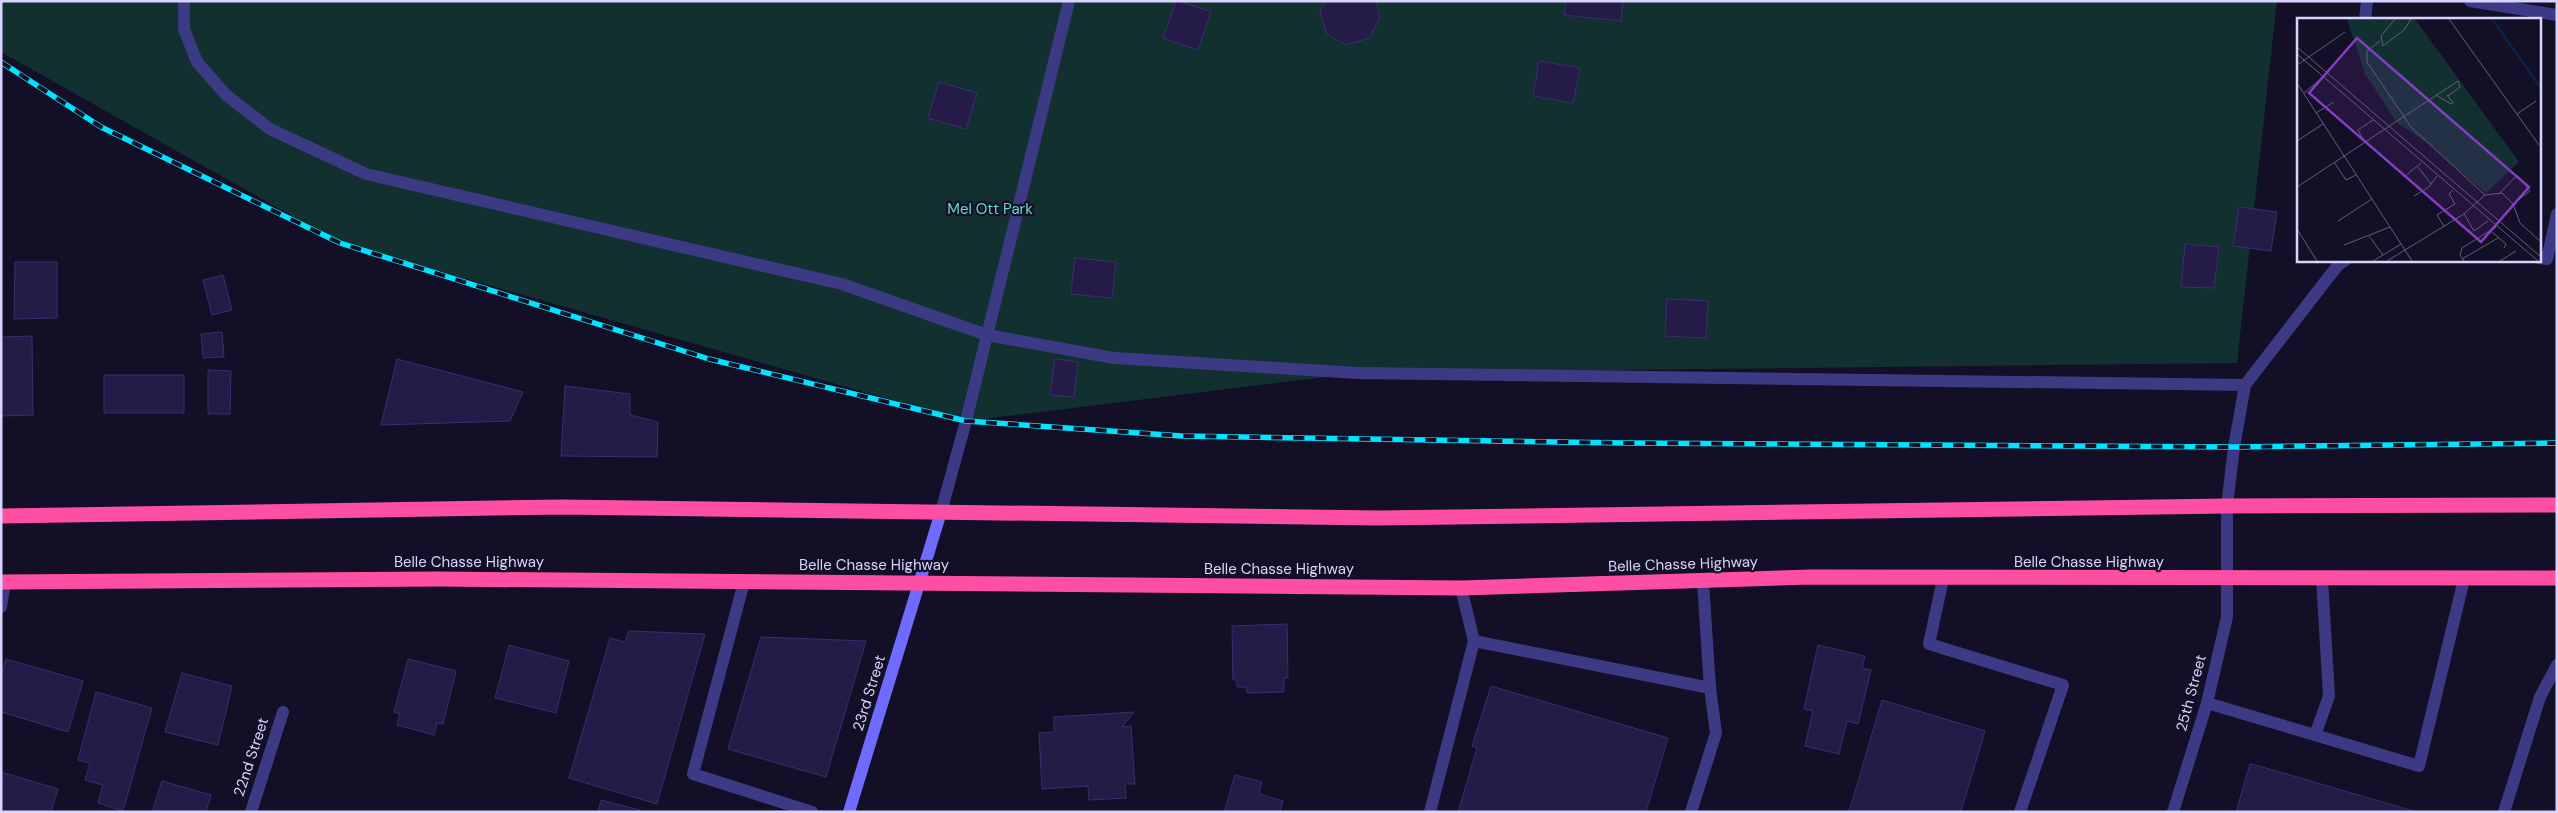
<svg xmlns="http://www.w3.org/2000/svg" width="2558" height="813" viewBox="0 0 2558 813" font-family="'DM Sans',sans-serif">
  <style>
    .green { fill: #12302f }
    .building { fill: #241b47; stroke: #3b2d73 }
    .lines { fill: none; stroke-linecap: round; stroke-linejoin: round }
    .lane { stroke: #3d3a85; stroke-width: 12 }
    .street { stroke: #3d3a85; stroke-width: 12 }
    .secondary { stroke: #6f6bff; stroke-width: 12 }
    .highway { stroke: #ff4fa3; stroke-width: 15 }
    .rail-casing { stroke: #00e5ff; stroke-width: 5.5 }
    .rail { stroke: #130f26; stroke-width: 4; stroke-dasharray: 11; stroke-linecap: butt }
    .labels { text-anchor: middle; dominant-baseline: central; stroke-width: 4.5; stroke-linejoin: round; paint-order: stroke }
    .park-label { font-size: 15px; fill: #5fe0c0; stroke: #130f26 }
    .street-label { font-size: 15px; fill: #d9d4ff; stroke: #130f26 }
    .inset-river { fill: none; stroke: #0c2248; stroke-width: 2.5 }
    .inset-road { fill: none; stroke: #625e7d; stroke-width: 1 }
    .view { fill: #843dc5; fill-opacity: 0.15; stroke: #843dc5; stroke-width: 2.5 }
    .inset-edge { fill: none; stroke: #d9d4ff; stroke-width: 2.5 }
  </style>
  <rect width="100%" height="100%" fill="#130f26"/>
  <!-- green -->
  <polygon class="green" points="1,1 2277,1 2237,363 1358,373 966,421 340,243 1,52"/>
  <!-- building -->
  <g class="building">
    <polygon points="1176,1 1211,11 1198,50 1163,38"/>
    <polygon points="1326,1 1376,1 1380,18 1369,38 1346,45 1327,34 1320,12"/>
    <polygon points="1566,1 1623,1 1621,21 1564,15"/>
    <polygon points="1539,61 1580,68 1573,103 1533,96"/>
    <polygon points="939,82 977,93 966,129 928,118"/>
    <polygon points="2239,207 2277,212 2271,251 2233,246"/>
    <polygon points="2185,244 2219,247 2214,288 2181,287"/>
    <polygon points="1075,258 1116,262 1112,298 1071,294"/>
    <polygon points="15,262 57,262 57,318 14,319"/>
    <polygon points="223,275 232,310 212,315 203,280"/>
    <polygon points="1667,299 1708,301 1706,338 1665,336"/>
    <polygon points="222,332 224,357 203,358 201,334"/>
    <polygon points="32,336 33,415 1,416 1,337"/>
    <polygon points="397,359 523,392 510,421 381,425"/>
    <polygon points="1055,359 1078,362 1074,397 1050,395"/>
    <polygon points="208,370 231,371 230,414 208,414"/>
    <rect x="104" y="375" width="80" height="38"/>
    <polygon points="565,386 630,394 630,415 658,422 657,457 561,456"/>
    <polygon points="1287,624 1288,678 1284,678 1284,692 1247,693 1246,687 1237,687 1237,680 1233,680 1232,626"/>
    <polygon points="629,631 705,634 657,804 569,778 610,638 625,642"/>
    <polygon points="761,637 866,641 826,777 728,749"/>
    <polygon points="509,645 569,661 556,713 495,698"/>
    <polygon points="1818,645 1865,656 1862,668 1871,670 1858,724 1847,721 1839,754 1805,746 1813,711 1804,709"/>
    <polygon points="6,659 83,681 68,732 1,712 1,675"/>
    <polygon points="408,659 456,671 443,724 437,723 434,735 397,725 400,714 394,712"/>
    <polygon points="182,673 232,686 218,745 165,732"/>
    <polygon points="1491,686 1668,738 1646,812 1458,812 1477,748 1472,746"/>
    <polygon points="96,692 152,708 123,811 98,803 103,785 85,780 90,763 78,760"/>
    <polygon points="1882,700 1985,731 1961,812 1849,812"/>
    <polygon points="1134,712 1122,727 1131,726 1135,784 1125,784 1126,798 1089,800 1088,786 1042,789 1039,733 1054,732 1054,717"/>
    <polygon points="2250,764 2252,764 2417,812 2236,812"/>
    <polygon points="1,772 58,789 51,812 1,812"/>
    <polygon points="1235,775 1262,782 1259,794 1283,801 1280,812 1224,812"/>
    <polygon points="162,781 211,795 206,812 152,812"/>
    <polygon points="601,800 640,810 639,812 598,812"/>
  </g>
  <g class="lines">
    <!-- lane -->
    <g class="lane">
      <polyline points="184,1 184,29 197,62 226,95 270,129 366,174 842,284 987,335 1114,358 1358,373 2245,385 2338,265 2346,260"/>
      <polyline points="2470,1 2557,15"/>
      <polyline points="2365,19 2367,1"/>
      <polyline points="2539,258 2547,259 2557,214"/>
      <polyline points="941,512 966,421 1069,1"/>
      <polyline points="1943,579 1929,644 2063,685 2020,812"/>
      <polyline points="744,582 693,774 812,812"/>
      <polyline points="1,607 5,582"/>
      <polyline points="1474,641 1710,688"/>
      <polyline points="2207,703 2419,766 2464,579"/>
      <polyline points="2315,735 2329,696 2322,579"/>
      <polyline points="1430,812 1474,641 1461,588"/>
      <polyline points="1691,812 1716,733 1710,688 1703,582"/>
      <polyline points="2504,812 2540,697 2557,665"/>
    </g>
    <!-- street -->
    <g class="street">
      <polyline points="251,812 283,712"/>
      <polyline points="2173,812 2207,703 2227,617 2227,506 2234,447 2245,385"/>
    </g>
    <!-- secondary -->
    <polyline class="secondary" points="849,812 941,512"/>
    <!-- highway -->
    <g class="highway">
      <polyline points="1,516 562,507 1379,518 2227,506 2557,505"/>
      <polyline points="1,582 438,579 1461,588 1811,577 2557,578"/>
    </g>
    <!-- rail casing -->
    <g class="rail-casing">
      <polyline id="rail" points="1,62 101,127 340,243 709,359 966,421 1182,436 1627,443 2234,447 2557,443"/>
    </g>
    <!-- rail -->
    <use href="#rail" class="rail"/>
  </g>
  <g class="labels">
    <!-- park labels -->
    <g class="park-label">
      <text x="990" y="209">Mel Ott Park</text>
    </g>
    <!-- street labels -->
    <g class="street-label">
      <text x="469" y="562">Belle Chasse Highway</text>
      <text x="2089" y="562">Belle Chasse Highway</text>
      <text transform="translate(1683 564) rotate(-2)">Belle Chasse Highway</text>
      <text x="874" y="565">Belle Chasse Highway</text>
      <text x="1279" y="569">Belle Chasse Highway</text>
      <text transform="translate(869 693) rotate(-73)">23rd Street</text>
      <text transform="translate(2191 693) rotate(-75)">25th Street</text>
      <text transform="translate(251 757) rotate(-72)">22nd Street</text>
    </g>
  </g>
  <!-- overview -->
  <g transform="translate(2297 18)">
    <rect width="244" height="244" fill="#130f26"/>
    <path d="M50,1H118L222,144L189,175L129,124L100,105L68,56Z" fill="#12302f"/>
    <path class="inset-river" d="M195,1L244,70"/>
    <path class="inset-road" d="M98,1L84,18L86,28L107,12L114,1M152,1L242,127M83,23L70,33V44L114,109L188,177L205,175L216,186L233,173L220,157L203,175M0,29L244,239M0,36L241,243M0,47L48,14M0,65L115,243M7,75L26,59M139,77L154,86L156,85L150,77M19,95L37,84M220,96L239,83M0,123L26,106M68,125L61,112L76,102M37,144L49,162L59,157M121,149L134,166M107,159L124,145M0,169L161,63L163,69L151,78M117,178L132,169L140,158M216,186L223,205L244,224M167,196L177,213L191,203M41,203L75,181M147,208L140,197L158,186L152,176L156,172M0,211L20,243M195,214L209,226L207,230M72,218L86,237M47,227L93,209M165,241L201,220M76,243L104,226M90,243L167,196L188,177M167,243L163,237L165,230L199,209M203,243L219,233"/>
    <path class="view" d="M60,20L232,169L184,224L12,75Z"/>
    <rect width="244" height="244" class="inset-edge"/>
  </g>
  <!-- border -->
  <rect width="2558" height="813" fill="none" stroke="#d9d4ff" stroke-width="5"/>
</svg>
